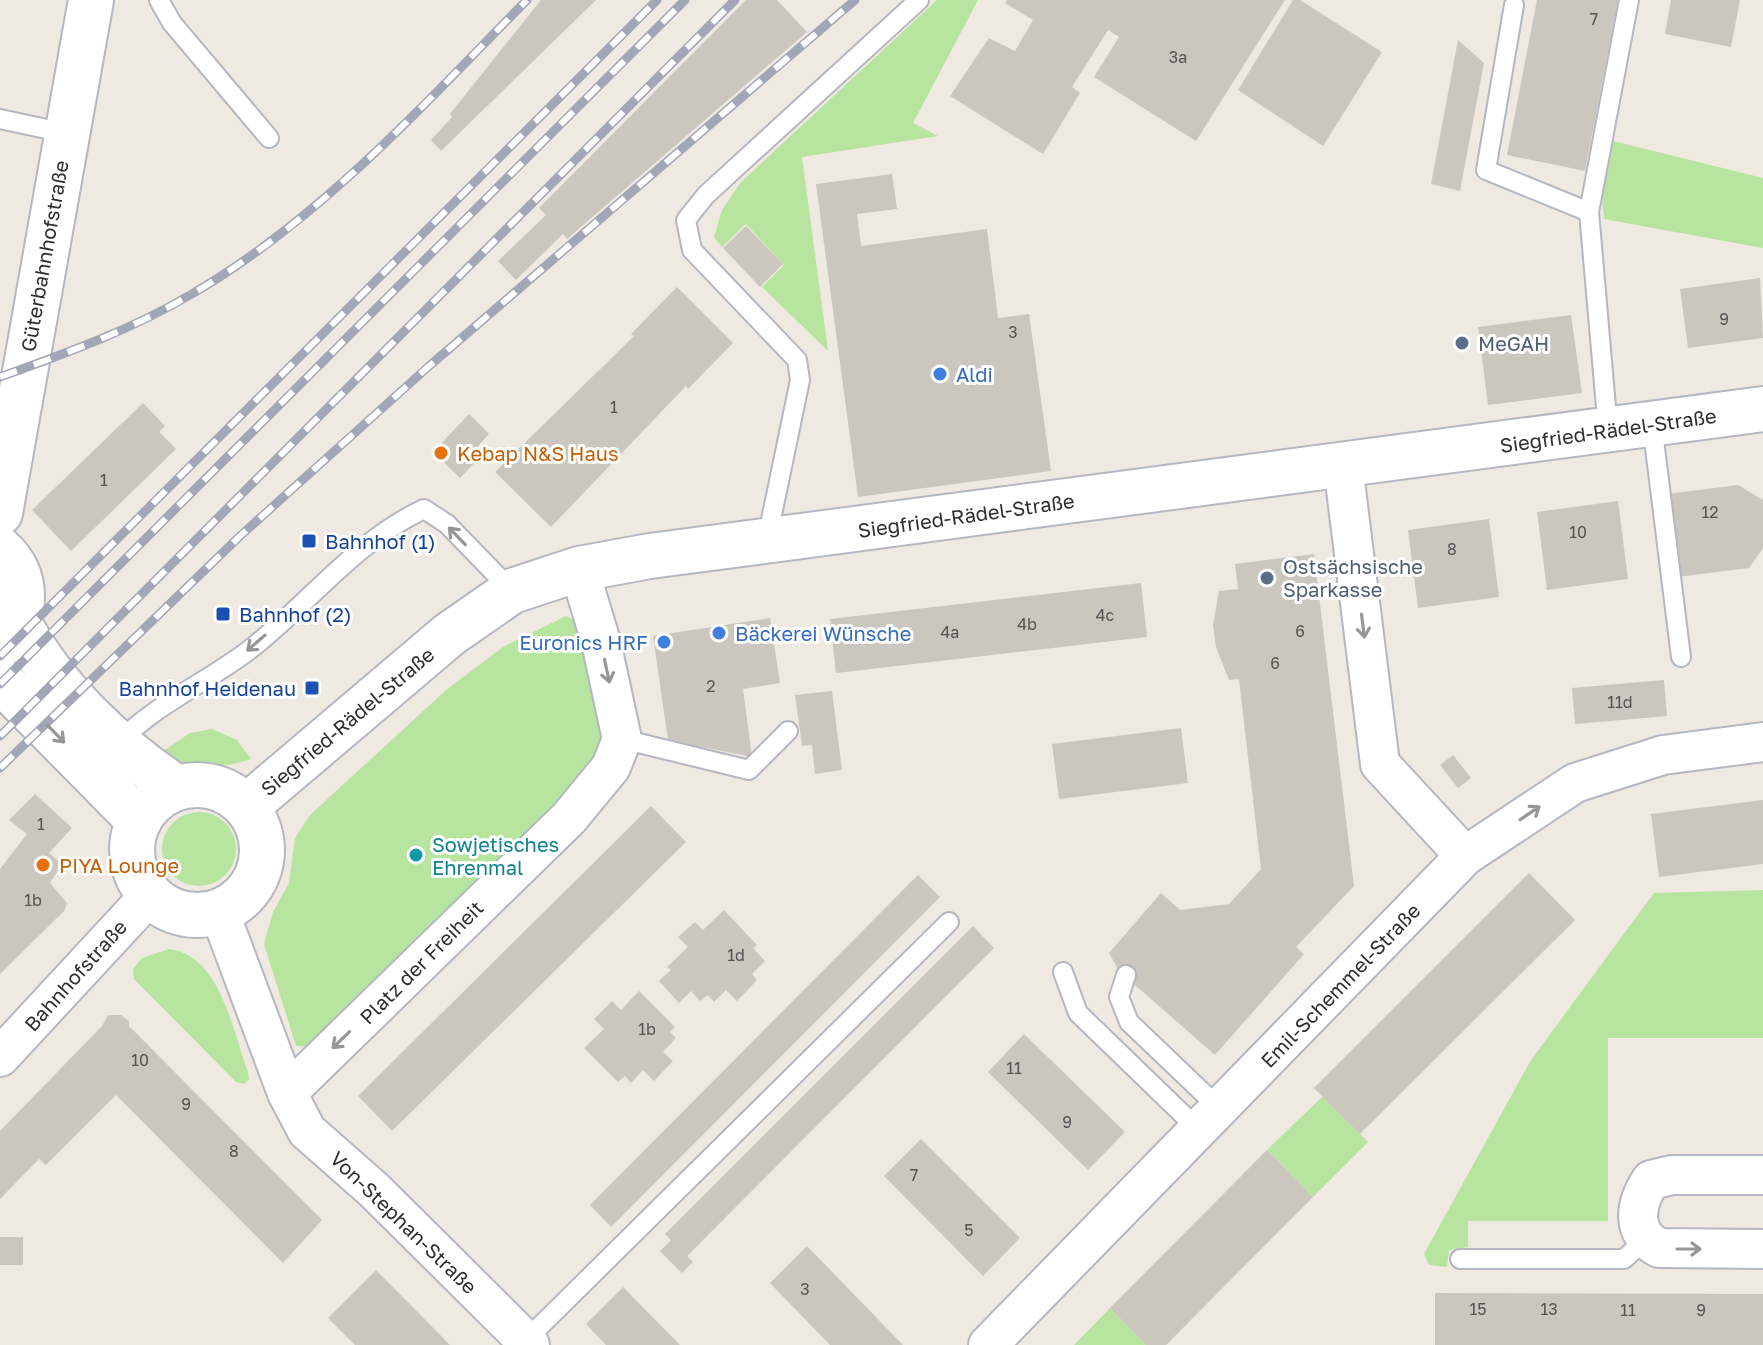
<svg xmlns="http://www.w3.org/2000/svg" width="1763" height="1345" viewBox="0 0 1763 1345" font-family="'Golos Text',sans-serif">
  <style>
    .green { fill: #b7e49f }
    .building { fill: #cbc7bf }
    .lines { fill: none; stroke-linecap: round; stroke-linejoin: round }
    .lane-casing { stroke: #b4b7c1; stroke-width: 22 }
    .street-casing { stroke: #b4b7c1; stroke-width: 42 }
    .secondary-casing { stroke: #b4b7c1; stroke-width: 48 }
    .lane { stroke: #fff; stroke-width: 18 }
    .street { stroke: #fff; stroke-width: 38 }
    .secondary { stroke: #fff; stroke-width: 44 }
    .rail-casing { stroke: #a3a6b7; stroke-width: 9 }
    .rail { stroke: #fff; stroke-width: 6; stroke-dasharray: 18; stroke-linecap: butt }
    .oneway { stroke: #969696 }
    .service-dot { fill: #5c6f8a; stroke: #fff; stroke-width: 3 }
    .shop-dot { fill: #3f7fe0; stroke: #fff; stroke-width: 3 }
    .food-dot { fill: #e8710a; stroke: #fff; stroke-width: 3 }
    .transit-dot { fill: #1a4fb4; stroke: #fff; stroke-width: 3 }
    .culture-dot { fill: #0f9aa8; stroke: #fff; stroke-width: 3 }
    .labels { text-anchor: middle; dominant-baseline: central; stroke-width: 6; stroke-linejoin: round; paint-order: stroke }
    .number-label { font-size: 16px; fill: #555452 }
    .street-label { font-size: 20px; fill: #2e2e2e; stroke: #fff }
    .service-label { font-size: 20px; fill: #4e5e75; stroke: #fff; text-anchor: start }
    .shop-label { font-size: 20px; fill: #366cbe; stroke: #fff; text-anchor: start }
    .food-label { font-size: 20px; fill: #c56008; stroke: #fff; text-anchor: start }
    .transit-label { font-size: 20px; fill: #164399; stroke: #fff; text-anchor: start }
    .culture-label { font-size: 20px; fill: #0d838f; stroke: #fff; text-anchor: start }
  </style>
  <rect width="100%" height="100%" fill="#efe9e1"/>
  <!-- green -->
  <g class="green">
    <polygon points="937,0 978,0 913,123 938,136 802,157 828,351 762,287 784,265 746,224 722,247 714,237 722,210 740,183"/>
    <polygon points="1613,141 1763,178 1763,248 1604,219 1602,198"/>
    <polygon points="566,616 585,625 609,736 598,769 317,1047 296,1046 264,944 273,912 289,883 295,838 310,815 445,691 503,647"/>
    <path d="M212,729L237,740L251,759C217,771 191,767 159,754L190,733Z"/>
    <circle cx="199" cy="849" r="37"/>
    <polygon points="1763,890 1763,1038 1608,1038 1608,1221 1468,1221 1468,1247 1449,1250 1447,1267 1429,1265 1424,1254 1531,1060 1654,893"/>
    <path d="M169,949C220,954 233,1032 248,1072L249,1079L244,1084L236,1082L134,979L133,969L142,958Z"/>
    <polygon points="1323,1096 1368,1142 1313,1197 1267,1150"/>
    <polygon points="1110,1308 1146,1345 1074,1345"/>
  </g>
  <!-- building -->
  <g class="building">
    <polygon points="541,0 596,0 441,151 431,140 452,117 450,114"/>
    <polygon points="746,0 777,0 807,32 567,239 563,234 516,280 498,261 546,215 539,208"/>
    <polygon points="1007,0 1285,0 1196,141 1094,77 1119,37 1108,30 1072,87 1080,93 1043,154 950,96 989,38 1015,51 1033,20 1005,3"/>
    <polygon points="1293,0 1300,0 1382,52 1323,146 1238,90"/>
    <polygon points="1537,0 1618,0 1585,171 1507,155"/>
    <polygon points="1671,0 1740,0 1731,47 1665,34"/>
    <polygon points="1458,40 1484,63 1460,191 1431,184"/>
    <polygon points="892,174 897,209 857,214 861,246 987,229 998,318 1029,314 1051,471 858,497 816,184"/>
    <polygon points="746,226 783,264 760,287 723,248"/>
    <polygon points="1760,278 1763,338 1688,348 1680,289"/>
    <polygon points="677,287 733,343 688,389 686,386 551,527 495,472 634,336 631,334"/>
    <polygon points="1571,315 1582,393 1488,405 1478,327"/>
    <polygon points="143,403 165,426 159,432 176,449 71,551 32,510"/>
    <polygon points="469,414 489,434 472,453 478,459 460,478 433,452"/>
    <polygon points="1738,485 1763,500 1763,548 1749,568 1677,577 1667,494"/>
    <polygon points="1618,501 1628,579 1547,590 1537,512"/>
    <polygon points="1489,519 1499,597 1418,608 1408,530"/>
    <polygon points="1314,554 1354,886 1296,947 1304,954 1215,1055 1119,971 1109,953 1161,893 1180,910 1229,904 1261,869 1239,679 1229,680 1216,647 1213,625 1219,591 1238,589 1235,564"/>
    <polygon points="1141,583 1147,637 836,673 830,619"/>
    <polygon points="770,618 780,683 743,689 752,757 668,740 653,636"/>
    <polygon points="1664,680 1667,716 1575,724 1572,688"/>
    <polygon points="832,691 842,770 815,774 812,745 802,746 795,695"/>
    <polygon points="1181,728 1188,783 1059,799 1052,744"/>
    <polygon points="1453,755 1471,778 1458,788 1440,765"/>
    <polygon points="35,794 72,828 49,853 62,864 50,883 67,903 64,911 0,974 0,869 27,834 9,820"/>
    <polygon points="1763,800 1763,864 1659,877 1651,814"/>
    <polygon points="651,806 686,842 392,1131 358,1096"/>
    <polygon points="1529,873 1575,920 1360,1134 1314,1088"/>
    <polygon points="918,875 940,897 611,1227 590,1205"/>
    <polygon points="724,910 757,945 753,948 765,961 752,974 757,980 737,1001 726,990 714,1002 708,995 700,1001 691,991 679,1003 659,981 671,970 667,967 688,947 678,937 695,922 703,930"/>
    <polygon points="973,926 994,948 687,1256 693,1262 682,1273 660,1251 671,1240 665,1234"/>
    <polygon points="639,991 675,1027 670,1032 676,1038 663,1052 673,1061 654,1081 643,1070 631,1083 625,1076 618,1082 584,1048 604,1029 594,1019 612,1001 621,1010"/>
    <polygon points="108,1015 121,1015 129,1021 129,1026 322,1220 283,1263 116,1095 46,1165 39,1159 0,1199 0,1131 102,1026"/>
    <polygon points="1024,1034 1125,1132 1088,1170 988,1072"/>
    <polygon points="921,1139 1020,1238 983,1276 884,1176"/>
    <polygon points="1267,1150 1313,1197 1166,1345 1146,1345 1110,1308"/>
    <rect x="0" y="1237" width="23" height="28"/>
    <polygon points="807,1246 903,1345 830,1345 770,1283"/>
    <polygon points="376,1270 450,1345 355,1345 328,1318"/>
    <polygon points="623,1287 680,1345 606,1345 586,1324"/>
    <polygon points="1435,1293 1763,1294 1763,1345 1435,1345"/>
  </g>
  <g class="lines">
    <!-- lane casing -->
    <g class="lane-casing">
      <g id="lane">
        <polyline points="159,0 172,23 269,138"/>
        <polyline points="1514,5 1486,170 1589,212 1608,430"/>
        <polyline points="0,119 65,133"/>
        <polyline points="1589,212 1629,0"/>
        <polyline points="1652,424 1681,657"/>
        <polyline points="767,539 800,380 797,360 692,250 686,220 706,195 919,0"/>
        <polyline points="622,739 749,770 788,731"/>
        <path d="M118,743C155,705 205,683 248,651C307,606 355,541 424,509L447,524L512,591"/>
        <polyline points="1063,972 1078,1013 1200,1131"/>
        <polyline points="1126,975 1119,997 1129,1022 1220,1109"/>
        <polyline points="1460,1259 1624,1259 1644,1241"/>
        <polyline points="526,1340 949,922"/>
      </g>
    </g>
    <!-- street casing -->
    <g class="street-casing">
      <g id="street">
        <polyline points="1343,465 1380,764 1465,856"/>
        <polyline points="219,911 287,1093 307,1131 374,1190 530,1345"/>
        <polyline points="0,1057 151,894"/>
        <polyline points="287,1093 569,818 611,767 622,739 601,642 579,569"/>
        <path d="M1763,1175H1672L1651,1180C1635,1204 1630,1233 1659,1248L1763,1249"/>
        <polyline points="988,1345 1465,856 1575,783 1663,755 1763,742"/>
      </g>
    </g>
    <!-- secondary casing -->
    <g class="secondary-casing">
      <g id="secondary">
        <polyline points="0,513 91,0"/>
        <path d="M0,549C30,576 28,616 2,644"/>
        <path d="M18,621C53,688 114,746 177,788"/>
        <polyline points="0,680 139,821"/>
        <circle cx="197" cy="850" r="65"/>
        <polyline points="246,807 450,634 512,591 579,569 650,556 1763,409"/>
      </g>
    </g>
    <!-- lane -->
    <use href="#lane" class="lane"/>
    <!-- street -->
    <use href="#street" class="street"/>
    <!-- secondary -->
    <use href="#secondary" class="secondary"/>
    <!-- rail casing -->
    <g class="rail-casing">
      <g id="rail">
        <path d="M0,377C64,354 131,330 190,295C320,220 422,106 527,0"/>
        <polyline points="0,656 657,0"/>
        <polyline points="0,684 685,0"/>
        <polyline points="0,736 735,0"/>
        <polyline points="0,768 240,536 428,367 855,0"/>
      </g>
    </g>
    <!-- rail -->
    <use href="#rail" class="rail"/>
  </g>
  <!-- one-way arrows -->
  <defs><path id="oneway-shaft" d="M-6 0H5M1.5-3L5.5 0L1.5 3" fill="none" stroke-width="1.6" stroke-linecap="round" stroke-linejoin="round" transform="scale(2)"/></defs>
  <g class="oneway">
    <use href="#oneway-shaft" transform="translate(457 536) rotate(-134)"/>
    <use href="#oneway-shaft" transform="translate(1363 626) rotate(83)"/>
    <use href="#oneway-shaft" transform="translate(256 643) rotate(139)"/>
    <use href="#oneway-shaft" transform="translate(607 671) rotate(78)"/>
    <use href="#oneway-shaft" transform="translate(56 734) rotate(46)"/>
    <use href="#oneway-shaft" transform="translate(1530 813) rotate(-34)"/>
    <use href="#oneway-shaft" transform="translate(341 1040) rotate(136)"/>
    <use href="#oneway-shaft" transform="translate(1689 1249)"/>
  </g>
  <!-- markers -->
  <g class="service-dot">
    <circle cx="1462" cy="343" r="8"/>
    <circle cx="1267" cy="578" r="8"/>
  </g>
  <g class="shop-dot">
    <circle cx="940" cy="374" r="8"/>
    <circle cx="719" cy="633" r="8"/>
    <circle cx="664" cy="642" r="8"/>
  </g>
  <g class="food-dot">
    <circle cx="441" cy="453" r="8"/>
    <circle cx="43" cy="865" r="8"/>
  </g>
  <g class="transit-dot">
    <rect x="301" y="533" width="16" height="16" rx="4"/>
    <rect x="215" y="606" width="16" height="16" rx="4"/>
    <rect x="304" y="680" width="16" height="16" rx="4"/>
  </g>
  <circle class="culture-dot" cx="416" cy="855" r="8"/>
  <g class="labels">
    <!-- number labels -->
    <g class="number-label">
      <text x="1594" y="19">7</text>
      <text x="1178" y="57">3a</text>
      <text x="1724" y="319">9</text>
      <text x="1013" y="332">3</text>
      <text x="614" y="407">1</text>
      <text x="104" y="480">1</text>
      <text x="1710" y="512">12</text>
      <text x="1578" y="532">10</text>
      <text x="1452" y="549">8</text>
      <text x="1105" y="615">4c</text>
      <text x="1027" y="624">4b</text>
      <text x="1300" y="631">6</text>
      <text x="950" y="632">4a</text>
      <text x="1275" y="663">6</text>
      <text x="711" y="686">2</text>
      <text x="1620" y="702">11d</text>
      <text x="41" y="824">1</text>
      <text x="33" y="900">1b</text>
      <text x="736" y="955">1d</text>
      <text x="647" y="1029">1b</text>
      <text x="140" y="1060">10</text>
      <text x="1014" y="1068">11</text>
      <text x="186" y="1104">9</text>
      <text x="1067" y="1122">9</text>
      <text x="234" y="1151">8</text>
      <text x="914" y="1175">7</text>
      <text x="969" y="1230">5</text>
      <text x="805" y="1289">3</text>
      <text x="1478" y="1309">15</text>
      <text x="1549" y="1309">13</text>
      <text x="1628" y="1310">11</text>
      <text x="1701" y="1310">9</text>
    </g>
    <!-- street labels -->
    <g class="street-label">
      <text transform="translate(44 256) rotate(-80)">Güterbahnhofstraße</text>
      <text transform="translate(1608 430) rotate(-8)">Siegfried-Rädel-Straße</text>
      <text transform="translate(966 515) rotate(-8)">Siegfried-Rädel-Straße</text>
      <text transform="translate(347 721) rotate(-40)">Siegfried-Rädel-Straße</text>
      <text transform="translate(421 962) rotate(-45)">Platz der Freiheit</text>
      <text transform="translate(75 975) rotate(-48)">Bahnhofstraße</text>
      <text transform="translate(1340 985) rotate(-46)">Emil-Schemmel-Straße</text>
      <text transform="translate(404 1222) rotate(44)">Von-Stephan-Straße</text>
    </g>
    <!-- service labels -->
    <g class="service-label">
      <text x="1478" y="343">MeGAH</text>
      <text x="1283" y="566">Ostsächsische<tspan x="1283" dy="23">Sparkasse</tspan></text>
    </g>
    <!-- shop labels -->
    <g class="shop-label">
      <text x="956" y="374">Aldi</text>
      <text x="735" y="633">Bäckerei Wünsche</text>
      <text x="648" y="642" text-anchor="end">Euronics HRF</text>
    </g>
    <!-- food labels -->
    <g class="food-label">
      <text x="457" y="453">Kebap N&amp;S Haus</text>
      <text x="59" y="865">PIYA Lounge</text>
    </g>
    <!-- transit labels -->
    <g class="transit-label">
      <text x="325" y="541">Bahnhof (1)</text>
      <text x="239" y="614">Bahnhof (2)</text>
      <text x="296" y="688" text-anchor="end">Bahnhof Heidenau</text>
    </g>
    <!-- culture labels -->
    <g class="culture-label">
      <text x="432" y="844">Sowjetisches<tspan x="432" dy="23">Ehrenmal</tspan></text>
    </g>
  </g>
</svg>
